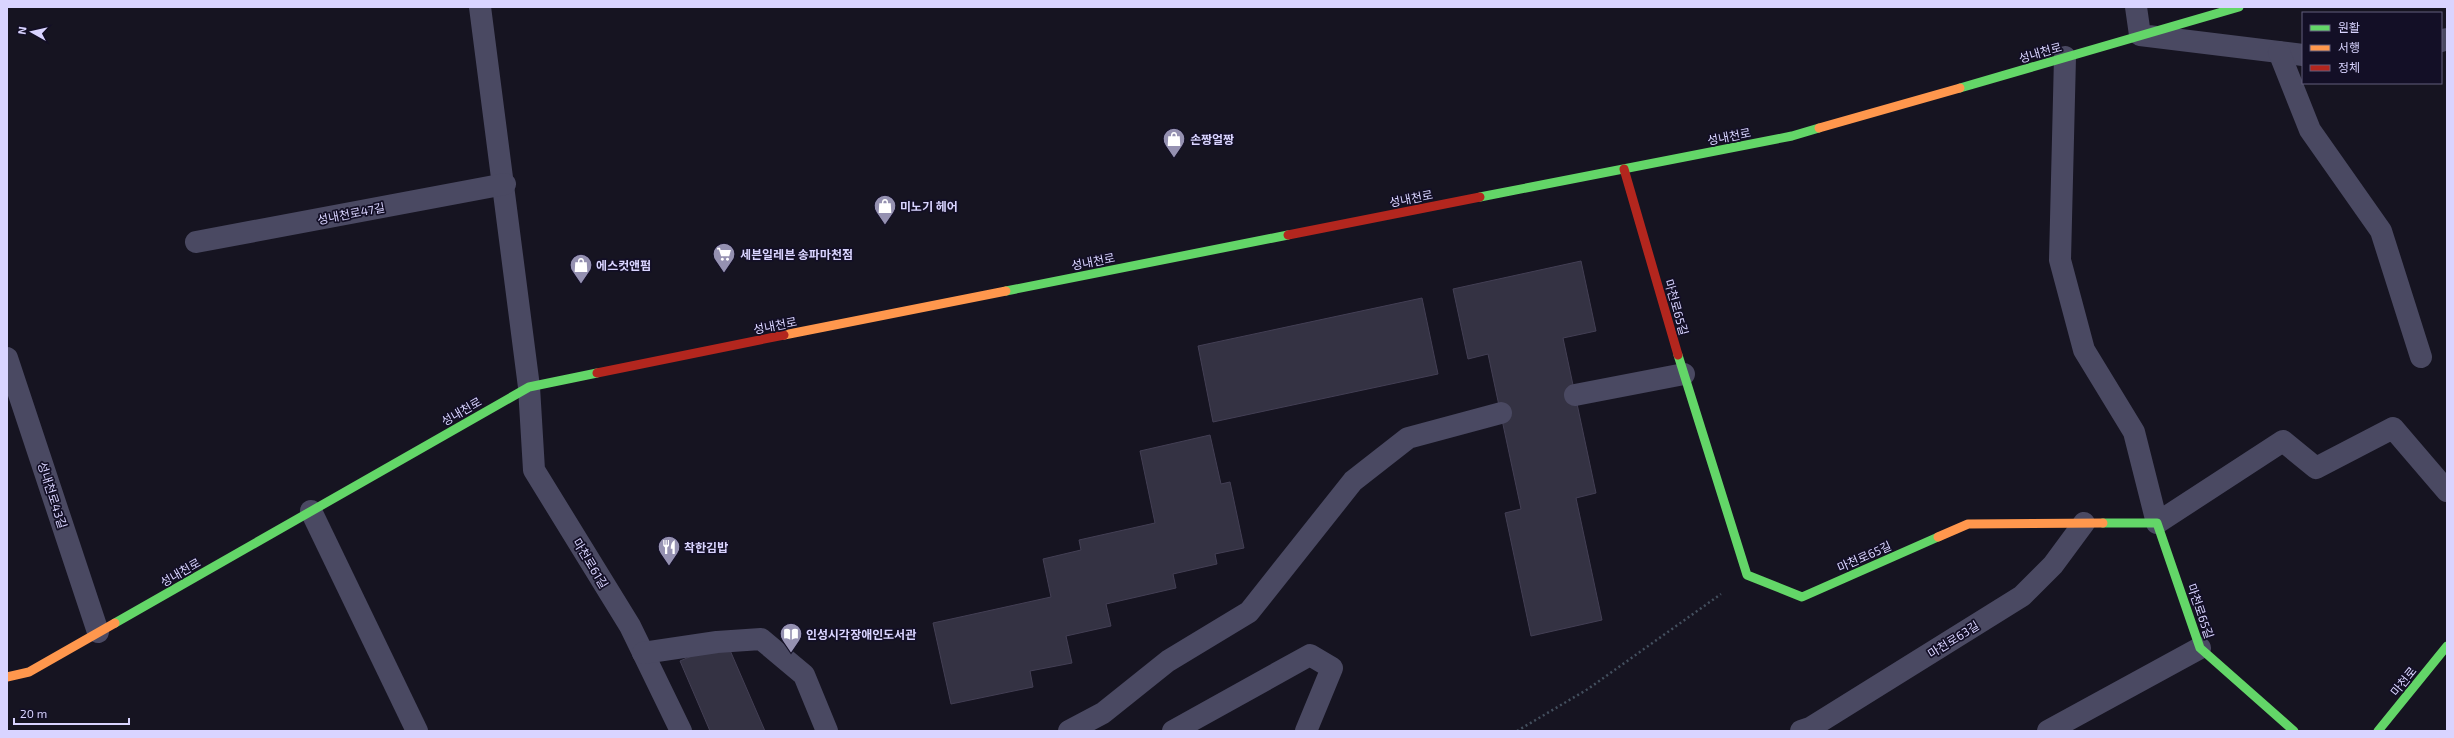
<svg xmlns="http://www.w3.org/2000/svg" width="2454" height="738" viewBox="0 0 2454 738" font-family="'Exo 2','Noto Sans KR',sans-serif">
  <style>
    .building { fill: #343243; stroke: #433f54 }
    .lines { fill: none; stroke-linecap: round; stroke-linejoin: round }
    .path { stroke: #44505f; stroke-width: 2.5; stroke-dasharray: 2 3; stroke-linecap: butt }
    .lane { stroke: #4a4962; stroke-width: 22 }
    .street { stroke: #4a4962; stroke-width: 22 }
    .fast { stroke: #63d668; stroke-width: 9 }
    .slow { stroke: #ff974d; stroke-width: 9 }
    .jam { stroke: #b3261e; stroke-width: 9 }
    .labels { text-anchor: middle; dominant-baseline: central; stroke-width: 3.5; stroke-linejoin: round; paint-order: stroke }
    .street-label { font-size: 12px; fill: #d9d4ff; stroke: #130f26 }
    .poi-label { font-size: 12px; font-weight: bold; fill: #d9d4ff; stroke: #130f26; text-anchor: start }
  </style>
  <rect width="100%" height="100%" fill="#161421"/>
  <!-- building -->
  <g class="building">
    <polygon points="1581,261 1596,331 1563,338 1596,493 1576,498 1602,620 1531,636 1505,513 1521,509 1488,354 1468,359 1453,289"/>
    <polygon points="1422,298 1438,374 1213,422 1198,346"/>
    <polygon points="1210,435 1221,484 1230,482 1244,548 1215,554 1217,564 1173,574 1176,588 1106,604 1111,626 1066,636 1072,663 1030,671 1033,687 951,704 933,623 1051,597 1043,559 1081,550 1079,540 1155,523 1140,451"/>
    <polygon points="726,641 765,731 710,731 680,661"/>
  </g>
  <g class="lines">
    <!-- path -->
    <polyline class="path" points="1517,731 1588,689 1721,594"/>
    <!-- lane -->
    <g class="lane">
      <polyline points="1575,395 1684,374"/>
      <polyline points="1069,731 1103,713 1168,661 1249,612 1353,481 1408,438 1501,413"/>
    </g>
    <!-- street -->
    <g class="street">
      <polyline points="480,7 529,387 534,470 630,626 681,731"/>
      <polyline points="2136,7 2140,35 2303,55"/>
      <polyline points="2441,41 2447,39"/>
      <polyline points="2279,52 2310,130 2381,231 2421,357"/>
      <polyline points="2065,57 2060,260 2084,350 2134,432 2157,523 2283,441 2316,468 2393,428 2447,491"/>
      <polyline points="196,242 505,184"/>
      <polyline points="7,358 98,632"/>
      <polyline points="311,511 417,731"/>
      <polyline points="643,653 717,642 761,639 804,675 827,731"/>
      <polyline points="1173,731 1310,655 1332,668 1306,731"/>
      <polyline points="1801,731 1810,728 2022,596 2053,565 2084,523"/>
      <polyline points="2048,731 2200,648"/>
    </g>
    <!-- fast -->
    <g class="fast">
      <polyline points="1960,88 2239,7"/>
      <polyline points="1480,197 1792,136 1819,128"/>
      <polyline points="1006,291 1288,235"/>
      <polyline points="1678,355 1747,575 1802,597 1938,537"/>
      <polyline points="2103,523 2157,523 2200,648 2294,731"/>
      <polyline points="115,623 529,387 597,373"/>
      <polyline points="2378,731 2447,646"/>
    </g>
    <!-- slow -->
    <g class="slow">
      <polyline points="1819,128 1960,88"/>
      <polyline points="784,335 1006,291"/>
      <polyline points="1938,537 1968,524 2103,523"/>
      <polyline points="7,677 29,672 115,623"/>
    </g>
    <!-- jam -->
    <g class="jam">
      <polyline points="1624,169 1678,355"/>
      <polyline points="1288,235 1480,197"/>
      <polyline points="597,373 784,335"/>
    </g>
  </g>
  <!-- icons -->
  <defs>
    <g id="shop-pin" transform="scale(1.15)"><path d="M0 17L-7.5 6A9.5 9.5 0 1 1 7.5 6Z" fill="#9591b1" stroke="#130f26"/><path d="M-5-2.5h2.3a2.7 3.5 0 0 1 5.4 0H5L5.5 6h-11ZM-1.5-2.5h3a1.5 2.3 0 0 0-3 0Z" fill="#fff"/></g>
    <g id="supermarket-pin" transform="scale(1.15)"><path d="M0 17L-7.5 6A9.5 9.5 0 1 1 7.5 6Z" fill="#9591b1" stroke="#130f26"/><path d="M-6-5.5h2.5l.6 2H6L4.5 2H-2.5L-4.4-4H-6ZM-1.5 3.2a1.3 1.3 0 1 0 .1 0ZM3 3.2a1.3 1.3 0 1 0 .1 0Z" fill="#fff"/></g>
    <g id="restaurant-pin" transform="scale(1.15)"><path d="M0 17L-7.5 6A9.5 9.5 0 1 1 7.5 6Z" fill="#9591b1" stroke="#130f26"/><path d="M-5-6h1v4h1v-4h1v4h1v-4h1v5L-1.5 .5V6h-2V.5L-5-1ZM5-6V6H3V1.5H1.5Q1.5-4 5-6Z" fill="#fff"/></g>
    <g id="library-pin" transform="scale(1.15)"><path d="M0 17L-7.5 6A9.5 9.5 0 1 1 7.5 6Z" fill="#9591b1" stroke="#130f26"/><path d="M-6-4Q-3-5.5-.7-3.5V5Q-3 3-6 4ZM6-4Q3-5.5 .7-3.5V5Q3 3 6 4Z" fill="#fff"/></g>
  </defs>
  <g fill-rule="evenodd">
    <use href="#shop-pin" x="1174" y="139"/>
    <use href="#shop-pin" x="885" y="206"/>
    <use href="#supermarket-pin" x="724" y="254"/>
    <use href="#shop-pin" x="581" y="265"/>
    <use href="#restaurant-pin" x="669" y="547"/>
    <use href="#library-pin" x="791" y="634"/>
  </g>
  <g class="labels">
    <!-- street labels -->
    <g class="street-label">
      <text transform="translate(2040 52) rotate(-16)">성내천로</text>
      <text transform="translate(1729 136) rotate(-11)">성내천로</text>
      <text transform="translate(1411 198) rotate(-11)">성내천로</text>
      <text transform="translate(351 213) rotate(-11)">성내천로47길</text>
      <text transform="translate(1093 261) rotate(-11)">성내천로</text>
      <text transform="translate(1677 307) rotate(74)">마천로65길</text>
      <text transform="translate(775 325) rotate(-11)">성내천로</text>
      <text transform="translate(461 411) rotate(-30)">성내천로</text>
      <text transform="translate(53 495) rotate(72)">성내천로43길</text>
      <text transform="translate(1864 556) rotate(-24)">마천로65길</text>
      <text transform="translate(591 563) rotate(59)">마천로61길</text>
      <text transform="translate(180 572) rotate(-30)">성내천로</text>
      <text transform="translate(2201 611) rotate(71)">마천로65길</text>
      <text transform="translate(1953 639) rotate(-32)">마천로63길</text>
      <text transform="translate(2403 681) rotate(-51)">마천로</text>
    </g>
    <!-- poi labels -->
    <g class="poi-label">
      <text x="1190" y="139">손짱얼짱</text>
      <text x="900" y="206">미노기 헤어</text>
      <text x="740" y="254">세븐일레븐 송파마천점</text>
      <text x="596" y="265">에스컷앤펌</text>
      <text x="684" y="547">착한김밥</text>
      <text x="806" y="634">인성시각장애인도서관</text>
    </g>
  </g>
  <!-- border -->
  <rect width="2454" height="738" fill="none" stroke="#d9d4ff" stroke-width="16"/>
  <!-- legend -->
  <rect x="2302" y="12" width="140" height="72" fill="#130f26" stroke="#625e7d"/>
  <rect x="2310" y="25" width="20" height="6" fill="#63d668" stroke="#625e7d"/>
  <text x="2338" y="32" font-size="12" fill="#d9d4ff">원활</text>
  <rect x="2310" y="45" width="20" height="6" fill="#ff974d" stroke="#625e7d"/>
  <text x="2338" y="52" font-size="12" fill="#d9d4ff">서행</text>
  <rect x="2310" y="65" width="20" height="6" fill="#b3261e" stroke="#625e7d"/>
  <text x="2338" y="72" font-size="12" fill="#d9d4ff">정체</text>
  <!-- north arrow -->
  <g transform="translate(32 32) rotate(278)" stroke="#130f26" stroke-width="3" paint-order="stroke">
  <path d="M0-3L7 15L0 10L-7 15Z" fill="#d9d4ff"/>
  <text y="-6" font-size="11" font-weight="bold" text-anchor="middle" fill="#d9d4ff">N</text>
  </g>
  <!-- scale -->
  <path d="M14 718v6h115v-6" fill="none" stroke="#d9d4ff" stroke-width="2"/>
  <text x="20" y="718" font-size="12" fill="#d9d4ff" stroke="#130f26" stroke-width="3" paint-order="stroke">20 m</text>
</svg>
